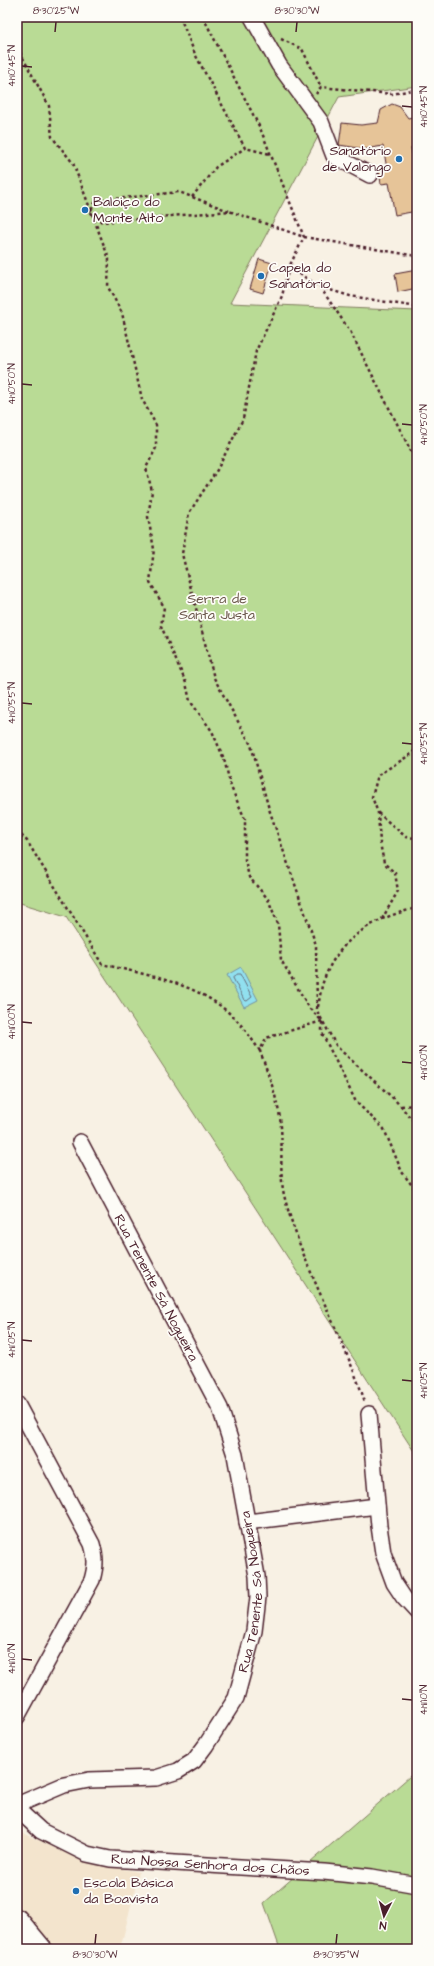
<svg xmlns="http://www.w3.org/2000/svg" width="434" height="1966" viewBox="0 0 434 1966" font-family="'Architects Daughter',sans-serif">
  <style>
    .built { fill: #f3e4cd }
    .green { fill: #b9db95; stroke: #827d60 }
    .water { fill: #91e0ef; stroke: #7593a1 }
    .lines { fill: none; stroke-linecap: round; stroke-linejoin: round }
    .shore { stroke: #666c79; stroke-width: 1 }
    .building { fill: #e6c498; stroke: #4a1f2b }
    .street-casing { stroke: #4a1f2b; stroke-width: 18 }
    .secondary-casing { stroke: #4a1f2b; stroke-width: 24 }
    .path { stroke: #4a1f2b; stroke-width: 2.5; stroke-dasharray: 3 3; stroke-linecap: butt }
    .street { stroke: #fdfcf7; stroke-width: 15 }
    .secondary { stroke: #fdfcf7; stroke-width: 21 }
    .ticks { fill: none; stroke: #4a1f2b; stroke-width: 1.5 }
    .poi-dot { fill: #1f6fb2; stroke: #fdfcf7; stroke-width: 1.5 }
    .labels { text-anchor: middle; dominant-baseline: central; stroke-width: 3.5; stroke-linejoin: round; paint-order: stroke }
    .poi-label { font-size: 14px; fill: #4a1f2b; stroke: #fdfcf7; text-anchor: start }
    .park-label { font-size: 14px; fill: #6b574b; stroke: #fdfcf7 }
    .street-label { font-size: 14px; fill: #4a1f2b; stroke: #fdfcf7 }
    .neatline { fill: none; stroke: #4a1f2b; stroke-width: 1.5 }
    .ticks-label { font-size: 10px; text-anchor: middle; fill: #4a1f2b }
  </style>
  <rect width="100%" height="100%" fill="#f8f1e4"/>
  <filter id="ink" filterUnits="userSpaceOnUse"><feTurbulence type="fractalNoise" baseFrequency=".025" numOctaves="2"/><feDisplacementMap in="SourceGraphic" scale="8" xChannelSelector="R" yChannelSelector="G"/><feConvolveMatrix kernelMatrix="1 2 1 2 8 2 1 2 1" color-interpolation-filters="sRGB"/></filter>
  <g filter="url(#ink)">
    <!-- built -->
    <polygon class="built" points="17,1830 84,1862 139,1872 122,1942 116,1949 51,1949 17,1911"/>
    <!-- green -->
    <g class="green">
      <polygon points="17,17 417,17 417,86 339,97 230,303 417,311 417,1456 66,917 17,902"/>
      <polygon points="417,1770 417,1949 280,1949 264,1903"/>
    </g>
    <!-- water -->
    <polygon class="water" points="241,967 258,1000 244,1007 227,975"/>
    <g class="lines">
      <!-- shore -->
      <polygon class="shore" points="238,974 240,974 252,997 247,1001 244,1000 233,978"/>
    </g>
    <!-- building -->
    <g class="building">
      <polygon points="392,104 400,107 408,118 417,116 417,147 411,148 417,183 417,211 395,215 389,183 381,184 379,171 387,169 383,146 365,149 339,145 342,123 361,125 378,123 381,110"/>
      <polygon points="259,259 272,263 263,293 250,289"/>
      <polygon points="417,270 417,288 398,292 395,274"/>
    </g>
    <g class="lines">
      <!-- street casing -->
      <g class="street-casing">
        <g id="street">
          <polyline points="252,17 279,65 321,122 334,156 370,175"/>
          <path d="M17,1404L92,1544C96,1558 96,1566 92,1580L17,1717"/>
          <polyline points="369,1414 379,1526 383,1553 394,1583 404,1598 417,1612"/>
          <polyline points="247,1522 377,1506"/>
          <path id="s1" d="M17,1805L64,1785L89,1780L156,1778L178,1771L194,1761L206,1745L236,1698L254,1631L258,1597L257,1576L235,1455L220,1408L80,1142"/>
          <path id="s2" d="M17,1809L41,1831L87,1854L110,1859L324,1872L372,1877L417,1885"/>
        </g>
      </g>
      <!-- secondary casing -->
      <g class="secondary-casing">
        <polyline id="secondary" points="17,1920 41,1949"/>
      </g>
      <!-- path -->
      <g class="path">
        <polyline points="17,17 17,47 49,106 52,137 73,163 109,259 108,287 122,313 142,399 156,425 156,448 146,468 152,491 148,517 154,549 150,582 164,607 161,626 186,683 190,701 212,731 224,759 231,787 245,819 245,860 249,877 268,899 278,924 281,960 310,1009 322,1021 322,1033 356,1102 384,1129 402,1172 417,1192"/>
        <polyline points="180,17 195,54 245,148 270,154"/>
        <polyline points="203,17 260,128 304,237 289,267 282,296 256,351 243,419 217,470 189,513 182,554 214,678 251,745 269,809 316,945 317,1011 337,1047 395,1100 417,1125"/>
        <polyline points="281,39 302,49 321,87"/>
        <polyline points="316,94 321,87 392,94 417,89"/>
        <polyline points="192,197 216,167 245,148"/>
        <polyline points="229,211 179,192 96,201 90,212 102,222 229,211 304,237 417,256"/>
        <polyline points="289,267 320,287 350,296 417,307"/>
        <polyline points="320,287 350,331 417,463"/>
        <polyline points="378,813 406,837 417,838"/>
        <path d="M17,831L27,841L102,964C145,975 195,982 229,1013C241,1023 251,1038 260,1051"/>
        <polyline points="382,919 398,891 395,873 384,863 380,843 378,813 372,797 378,775 413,753 417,744"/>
        <path d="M318,1007C320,997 321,986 325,977C341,936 377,917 417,908"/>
        <path d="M322,1021L266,1038L260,1051C268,1073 276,1094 280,1118C284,1144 278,1173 285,1199C304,1270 342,1333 365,1402"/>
        <polyline points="401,1106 417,1105"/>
      </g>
      <!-- street -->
      <use href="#street" class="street"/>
      <!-- secondary -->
      <use href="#secondary" class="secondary"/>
    </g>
  </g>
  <!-- ticks -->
  <path class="ticks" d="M55,32L56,22M296,32L297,22M22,66L32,67M402,106L412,107M22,384L32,385M402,424L412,425M22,703L32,704M402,743L412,744M22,1022L32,1023M402,1062L412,1063M22,1340L32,1341M402,1380L412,1381M22,1659L32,1660M402,1699L412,1700M95,1944L96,1934M336,1944L337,1934"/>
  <!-- markers -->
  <g class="poi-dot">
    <circle cx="399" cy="159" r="4"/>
    <circle cx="85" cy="210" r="4"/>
    <circle cx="261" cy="276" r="4"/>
    <circle cx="76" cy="1891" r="4"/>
  </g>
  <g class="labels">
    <!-- poi labels -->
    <g class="poi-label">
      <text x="391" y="151" text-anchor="end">Sanatório<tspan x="391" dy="16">de Valongo</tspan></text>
      <text x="93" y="202">Baloiço do<tspan x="93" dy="16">Monte Alto</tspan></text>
      <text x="269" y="268">Capela do<tspan x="269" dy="16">Sanatório</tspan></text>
      <text x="84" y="1883">Escola Básica<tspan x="84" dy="16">da Boavista</tspan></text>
    </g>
    <!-- park labels -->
    <g class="park-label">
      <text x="217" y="599">Serra de<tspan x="217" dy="16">Santa Justa</tspan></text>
    </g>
    <!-- street labels -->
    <g class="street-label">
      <text transform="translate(156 1288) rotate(62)">Rua Tenente Sá Nogueira</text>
      <text stroke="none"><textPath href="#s1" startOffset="370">Rua Tenente Sá Nogueira</textPath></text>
      <text stroke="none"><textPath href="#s2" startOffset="208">Rua Nossa Senhora dos Chãos</textPath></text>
    </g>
  </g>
  <!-- margin -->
  <rect width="434" height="1966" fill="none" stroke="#fdfcf7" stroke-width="44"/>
  <!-- north arrow -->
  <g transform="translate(384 1916) rotate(186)" stroke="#fdfcf7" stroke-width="3" paint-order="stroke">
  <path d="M0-3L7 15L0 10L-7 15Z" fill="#4a1f2b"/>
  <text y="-6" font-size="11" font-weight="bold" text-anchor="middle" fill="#4a1f2b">N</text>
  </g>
  <rect x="22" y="22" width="390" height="1922" class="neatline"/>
  <g class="ticks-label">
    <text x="56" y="14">8°30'25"W</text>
    <text x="297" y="14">8°30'30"W</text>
    <text transform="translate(11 66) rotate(-90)" y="4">41°10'45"N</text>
    <text transform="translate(423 107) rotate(-90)" y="4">41°10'45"N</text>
    <text transform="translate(11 384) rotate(-90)" y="4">41°10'50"N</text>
    <text transform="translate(423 425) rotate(-90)" y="4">41°10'50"N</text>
    <text transform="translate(11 703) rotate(-90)" y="4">41°10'55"N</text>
    <text transform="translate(423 744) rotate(-90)" y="4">41°10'55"N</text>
    <text transform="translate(11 1022) rotate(-90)" y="4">41°11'00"N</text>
    <text transform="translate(423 1063) rotate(-90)" y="4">41°11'00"N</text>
    <text transform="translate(11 1340) rotate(-90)" y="4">41°11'05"N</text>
    <text transform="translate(423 1381) rotate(-90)" y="4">41°11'05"N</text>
    <text transform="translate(11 1659) rotate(-90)" y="4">41°11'10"N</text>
    <text transform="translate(423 1700) rotate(-90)" y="4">41°11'10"N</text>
    <text x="95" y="1958">8°30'30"W</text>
    <text x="336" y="1958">8°30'35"W</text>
  </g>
</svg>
